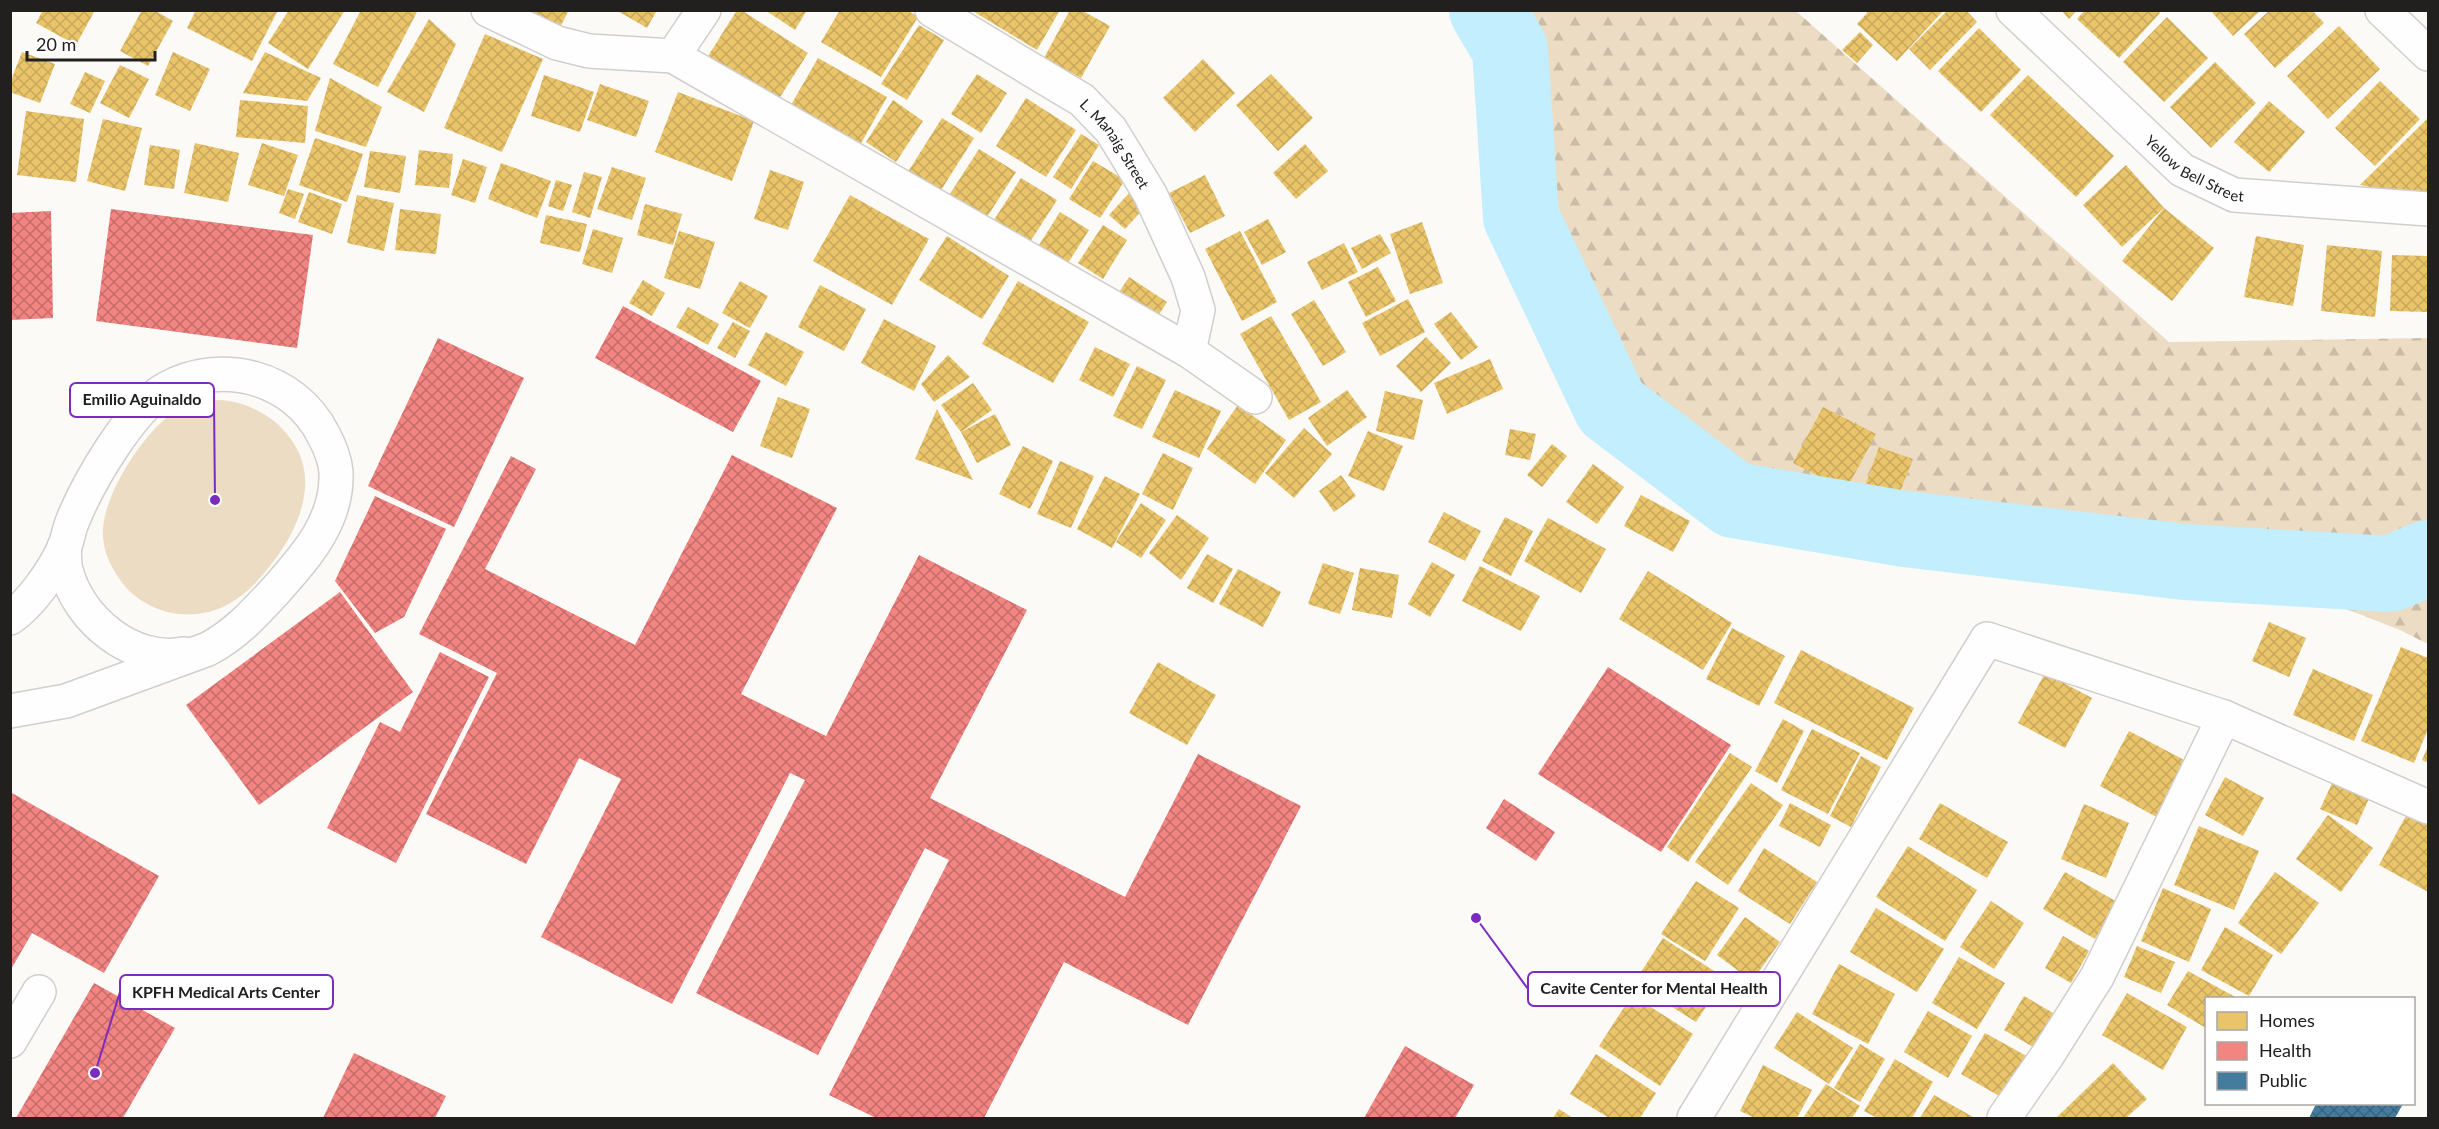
<svg xmlns="http://www.w3.org/2000/svg" width="2439" height="1129" viewBox="0 0 2439 1129" font-family="Lato,sans-serif">
  <style>
    .green { fill: #ecdcc3 }
    .forest { fill: url(#forest-firs) }
    .homes { fill: url(#homes-cross-hatch) }
    .health { fill: url(#health-cross-hatch) }
    .public { fill: url(#public-cross-hatch) }
    .lines { fill: none; stroke-linecap: round; stroke-linejoin: round }
    .river { stroke: #c2eefd; stroke-width: 76 }
    .minor-casing { stroke: #d1cfcd; stroke-width: 36 }
    .minor { stroke: #fffefe; stroke-width: 33 }
    .labels { text-anchor: middle; dominant-baseline: central; stroke-width: 6; stroke-linejoin: round; paint-order: stroke }
    .street-label { font-size: 15px; fill: #22201e; stroke: #fff }
    .leader { fill: none; stroke: #7b2cbf; stroke-width: 2 }
    .callout-dot { fill: #7b2cbf; stroke: #fff; stroke-width: 2 }
    .callout { fill: #fff; stroke: #7b2cbf; stroke-width: 2 }
    .callout-label { font-size: 16px; text-anchor: middle; font-weight: bold; fill: #22201e }
  </style>
  <defs>
    <pattern id="forest-firs" width="22" height="20" patternUnits="userSpaceOnUse" patternTransform="scale(1.5)"><rect width="22" height="20" fill="#ecdcc3"/><path d="M5 1l3.5 6h-7zM16 11l3.5 6h-7z" fill="#cabca7"/></pattern>
    <pattern id="homes-cross-hatch" width="8" height="8" patternUnits="userSpaceOnUse" patternTransform="scale(1.5)"><rect width="8" height="8" fill="#e9c46a"/><path d="M0 0l8 8M0 8l8-8" fill="none" stroke="#c8a85b"/></pattern>
    <pattern id="health-cross-hatch" width="8" height="8" patternUnits="userSpaceOnUse" patternTransform="scale(1.5)"><rect width="8" height="8" fill="#f28482"/><path d="M0 0l8 8M0 8l8-8" fill="none" stroke="#c46c6a"/></pattern>
    <pattern id="public-cross-hatch" width="8" height="8" patternUnits="userSpaceOnUse" patternTransform="scale(1.5)"><rect width="8" height="8" fill="#457b9d"/><path d="M0 0l8 8M0 8l8-8" fill="none" stroke="#39647f"/></pattern>
  </defs>
  <rect width="100%" height="100%" fill="#fcfaf7"/>
  <!-- green -->
  <path class="green" d="M219,400C264,402 309,440 305,488C303,514 291,537 276,558C251,592 224,618 179,614C159,612 137,601 124,585C113,571 104,555 103,536C100,499 144,430 176,411C189,404 204,401 219,400Z"/>
  <!-- forest -->
  <polygon class="forest" points="1487,11 1796,11 2169,342 2428,338 2428,644 2400,630 2259,575 1982,562 1995,540 1734,500 1611,407 1521,217 1510,49"/>
  <!-- homes -->
  <g class="homes">
    <polygon points="43,10 95,10 76,45 36,23"/>
    <polygon points="142,10 154,10 173,21 148,66 120,51"/>
    <polygon points="196,10 278,10 252,61 187,28"/>
    <polygon points="289,10 345,10 308,69 268,43"/>
    <polygon points="361,10 418,10 378,87 333,64"/>
    <polygon points="520,10 569,10 558,31"/>
    <polygon points="616,10 657,10 647,28"/>
    <polygon points="737,10 741,10 808,53 775,105 705,61"/>
    <polygon points="765,10 807,10 795,30"/>
    <polygon points="840,10 907,10 918,17 881,77 821,42"/>
    <polygon points="971,10 1060,10 1037,50"/>
    <polygon points="1070,10 1081,10 1110,26 1081,78 1044,58"/>
    <polygon points="1865,10 1944,10 1897,61 1857,24 1867,13"/>
    <polygon points="1948,10 1966,10 1977,22 1930,70 1909,49"/>
    <polygon points="2061,10 2077,10 2069,19"/>
    <polygon points="2085,10 2157,10 2160,13 2119,58 2077,19"/>
    <polygon points="2210,10 2261,10 2233,36"/>
    <polygon points="2270,10 2312,10 2324,23 2275,68 2244,34"/>
    <polygon points="2167,17 2208,58 2164,102 2123,62"/>
    <polygon points="429,19 456,44 424,112 387,92"/>
    <polygon points="919,25 944,40 907,100 881,84"/>
    <polygon points="2339,26 2380,69 2328,119 2287,76"/>
    <polygon points="1979,28 2021,70 1981,112 1938,71"/>
    <polygon points="1860,32 1873,45 1857,63 1842,50"/>
    <polygon points="485,34 543,59 502,152 444,128"/>
    <polygon points="22,52 55,64 40,103 10,92 10,83"/>
    <polygon points="173,52 210,69 190,111 155,95"/>
    <polygon points="265,52 321,78 307,101 243,93"/>
    <polygon points="818,58 887,97 860,145 791,105"/>
    <polygon points="1203,59 1235,93 1195,132 1163,98"/>
    <polygon points="2215,62 2256,103 2211,148 2170,107"/>
    <polygon points="120,65 149,79 129,118 100,103"/>
    <polygon points="85,72 105,81 90,113 70,104"/>
    <polygon points="977,74 1007,93 981,133 951,114"/>
    <polygon points="1271,74 1313,118 1278,151 1236,105"/>
    <polygon points="544,75 594,92 580,132 531,116"/>
    <polygon points="2028,75 2114,156 2076,197 1990,115"/>
    <polygon points="330,78 382,107 366,147 315,131"/>
    <polygon points="2380,81 2420,119 2375,166 2335,128"/>
    <polygon points="600,84 649,101 636,137 587,120"/>
    <polygon points="678,92 754,121 732,181 655,152"/>
    <polygon points="1026,98 1076,130 1046,177 996,146"/>
    <polygon points="240,100 308,106 305,143 236,137"/>
    <polygon points="893,100 923,121 896,162 866,142"/>
    <polygon points="2269,101 2305,132 2269,172 2234,142"/>
    <polygon points="26,111 84,119 76,182 17,175"/>
    <polygon points="942,118 974,138 938,195 906,175"/>
    <polygon points="2428,118 2428,194 2407,194 2360,185"/>
    <polygon points="103,119 142,128 125,191 87,181"/>
    <polygon points="1081,134 1099,145 1071,189 1053,177"/>
    <polygon points="315,138 363,154 347,202 299,185"/>
    <polygon points="195,143 239,153 228,202 184,193"/>
    <polygon points="262,143 298,155 284,196 248,185"/>
    <polygon points="1305,144 1328,171 1296,199 1273,173"/>
    <polygon points="150,145 180,150 174,189 144,185"/>
    <polygon points="979,149 1016,172 985,220 948,197"/>
    <polygon points="419,150 453,154 449,188 415,185"/>
    <polygon points="370,151 406,156 400,193 364,187"/>
    <polygon points="463,159 487,167 475,203 451,195"/>
    <polygon points="1093,161 1125,180 1100,218 1069,199"/>
    <polygon points="501,163 551,181 537,218 488,199"/>
    <polygon points="2126,165 2164,208 2122,247 2083,205"/>
    <polygon points="612,167 646,178 632,220 597,209"/>
    <polygon points="770,170 804,182 788,230 754,219"/>
    <polygon points="584,172 602,177 590,218 572,212"/>
    <polygon points="1205,175 1225,216 1190,233 1169,193"/>
    <polygon points="1021,178 1057,200 1030,242 994,220"/>
    <polygon points="556,180 572,185 563,211 548,206"/>
    <polygon points="288,189 304,194 295,219 279,213"/>
    <polygon points="309,192 342,204 332,234 298,222"/>
    <polygon points="1130,192 1146,206 1125,229 1109,215"/>
    <polygon points="357,195 394,203 384,251 347,243"/>
    <polygon points="850,195 929,239 892,305 813,261"/>
    <polygon points="645,204 682,214 673,245 637,235"/>
    <polygon points="2164,208 2214,248 2172,301 2122,261"/>
    <polygon points="400,209 441,214 436,254 395,250"/>
    <polygon points="1060,212 1089,230 1068,263 1039,245"/>
    <polygon points="546,215 587,224 580,252 540,243"/>
    <polygon points="1268,219 1286,252 1262,265 1244,232"/>
    <polygon points="1422,222 1443,283 1410,294 1390,234"/>
    <polygon points="1103,225 1127,240 1103,279 1078,263"/>
    <polygon points="593,229 623,238 612,273 582,264"/>
    <polygon points="679,231 715,242 700,289 664,278"/>
    <polygon points="1240,231 1277,302 1242,321 1205,249"/>
    <polygon points="1380,234 1391,253 1362,269 1351,248"/>
    <polygon points="947,236 1009,276 982,319 919,280"/>
    <polygon points="2256,236 2304,245 2293,306 2244,297"/>
    <polygon points="1344,243 1358,272 1322,290 1307,262"/>
    <polygon points="2327,245 2382,251 2375,317 2321,311"/>
    <polygon points="2392,255 2428,256 2428,312 2390,311"/>
    <polygon points="1378,267 1396,301 1366,317 1348,282"/>
    <polygon points="1129,277 1167,302 1155,321 1116,297"/>
    <polygon points="643,280 665,293 652,316 629,303"/>
    <polygon points="740,281 768,296 750,328 722,313"/>
    <polygon points="1018,281 1089,322 1053,383 982,344"/>
    <polygon points="820,285 866,309 844,351 798,327"/>
    <polygon points="1408,299 1425,332 1380,356 1362,323"/>
    <polygon points="1314,300 1346,352 1323,366 1291,314"/>
    <polygon points="688,307 719,324 708,345 676,327"/>
    <polygon points="1451,312 1478,347 1461,360 1434,324"/>
    <polygon points="1271,316 1321,402 1289,420 1240,334"/>
    <polygon points="884,319 936,346 914,391 861,363"/>
    <polygon points="733,322 750,331 735,358 717,348"/>
    <polygon points="766,332 804,352 786,386 748,365"/>
    <polygon points="1426,337 1451,363 1421,392 1396,366"/>
    <polygon points="1095,347 1130,364 1113,397 1079,380"/>
    <polygon points="948,355 970,377 934,402 921,384"/>
    <polygon points="1490,359 1503,389 1447,414 1434,383"/>
    <polygon points="1137,366 1166,380 1142,429 1113,416"/>
    <polygon points="973,383 992,410 961,432 941,405"/>
    <polygon points="1175,390 1221,411 1199,458 1152,437"/>
    <polygon points="1347,390 1367,417 1327,446 1308,418"/>
    <polygon points="1385,391 1423,400 1414,440 1376,431"/>
    <polygon points="778,397 810,409 792,458 760,446"/>
    <polygon points="1238,405 1286,440 1255,484 1207,449"/>
    <polygon points="1823,407 1876,434 1846,490 1793,463"/>
    <polygon points="937,409 973,480 915,459"/>
    <polygon points="995,414 1011,445 977,463 961,432"/>
    <polygon points="1304,428 1332,454 1294,498 1265,473"/>
    <polygon points="1510,429 1536,434 1530,460 1505,455"/>
    <polygon points="1368,431 1403,446 1384,491 1348,476"/>
    <polygon points="1552,444 1567,456 1542,487 1527,475"/>
    <polygon points="1023,446 1053,461 1030,509 999,494"/>
    <polygon points="1879,447 1913,459 1892,512 1860,500"/>
    <polygon points="1163,453 1193,468 1173,510 1142,494"/>
    <polygon points="1060,461 1094,476 1071,528 1037,514"/>
    <polygon points="1593,464 1624,487 1597,524 1566,502"/>
    <polygon points="1341,475 1356,496 1334,512 1319,491"/>
    <polygon points="1105,476 1140,494 1112,548 1077,529"/>
    <polygon points="1641,495 1690,521 1673,552 1624,526"/>
    <polygon points="1141,503 1166,520 1141,558 1116,542"/>
    <polygon points="1444,512 1481,531 1465,561 1428,542"/>
    <polygon points="1177,515 1209,538 1181,580 1149,553"/>
    <polygon points="1505,517 1533,531 1511,576 1482,561"/>
    <polygon points="1548,518 1606,549 1581,593 1524,561"/>
    <polygon points="1207,554 1233,569 1213,603 1187,588"/>
    <polygon points="1432,562 1455,575 1430,617 1408,604"/>
    <polygon points="1323,563 1354,573 1340,614 1308,604"/>
    <polygon points="1480,566 1540,596 1521,631 1462,601"/>
    <polygon points="1360,568 1399,575 1392,618 1352,610"/>
    <polygon points="1238,569 1281,592 1263,627 1219,604"/>
    <polygon points="1648,571 1732,623 1703,670 1619,619"/>
    <polygon points="2269,622 2306,638 2289,677 2252,661"/>
    <polygon points="1732,628 1785,656 1759,706 1706,679"/>
    <polygon points="2401,647 2428,658 2428,729 2414,763 2361,741"/>
    <polygon points="1801,650 1914,708 1887,760 1774,703"/>
    <polygon points="1158,662 1216,695 1187,745 1129,713"/>
    <polygon points="2313,669 2373,695 2354,741 2293,715"/>
    <polygon points="2045,673 2092,698 2065,748 2018,723"/>
    <polygon points="1783,719 1804,731 1777,783 1755,771"/>
    <polygon points="1812,729 1860,753 1828,814 1781,790"/>
    <polygon points="2129,731 2190,763 2160,819 2100,786"/>
    <polygon points="2428,746 2428,763 2422,760"/>
    <polygon points="1730,753 1752,767 1688,862 1667,847"/>
    <polygon points="1861,756 1881,767 1851,827 1830,816"/>
    <polygon points="2336,775 2372,792 2357,825 2320,809"/>
    <polygon points="2225,777 2264,798 2243,836 2205,815"/>
    <polygon points="1751,783 1783,805 1728,885 1695,862"/>
    <polygon points="1790,803 1831,825 1820,847 1779,826"/>
    <polygon points="1940,803 2008,842 1987,878 1919,839"/>
    <polygon points="2084,804 2129,823 2106,878 2061,859"/>
    <polygon points="2407,814 2428,825 2428,892 2379,865"/>
    <polygon points="2328,815 2373,848 2341,892 2296,859"/>
    <polygon points="2199,826 2259,851 2234,910 2174,885"/>
    <polygon points="1908,846 1977,890 1945,941 1876,897"/>
    <polygon points="1764,848 1817,882 1790,924 1738,891"/>
    <polygon points="2065,872 2117,902 2095,939 2043,909"/>
    <polygon points="2275,872 2319,903 2281,954 2238,923"/>
    <polygon points="1696,881 1739,908 1705,961 1661,934"/>
    <polygon points="2163,888 2211,909 2189,962 2141,941"/>
    <polygon points="1991,901 2024,923 1994,969 1960,947"/>
    <polygon points="1876,908 1944,949 1917,992 1850,952"/>
    <polygon points="1745,917 1780,942 1752,981 1717,955"/>
    <polygon points="2225,927 2273,955 2249,996 2201,970"/>
    <polygon points="2063,936 2089,951 2071,983 2045,968"/>
    <polygon points="1663,938 1725,978 1696,1022 1634,983"/>
    <polygon points="2137,946 2175,962 2161,993 2124,977"/>
    <polygon points="1959,957 2005,983 1977,1029 1932,1003"/>
    <polygon points="1839,964 1895,994 1868,1044 1812,1014"/>
    <polygon points="2188,971 2237,998 2206,998 2206,1028 2167,1005"/>
    <polygon points="2127,993 2187,1027 2163,1070 2102,1035"/>
    <polygon points="1632,995 1693,1034 1660,1086 1599,1046"/>
    <polygon points="2024,996 2060,1017 2040,1051 2004,1030"/>
    <polygon points="1928,1011 1972,1036 1948,1078 1904,1052"/>
    <polygon points="1797,1012 1853,1048 1829,1084 1774,1048"/>
    <polygon points="1985,1033 2032,1059 2008,1101 1961,1074"/>
    <polygon points="1860,1044 1885,1059 1860,1102 1834,1088"/>
    <polygon points="1596,1054 1656,1093 1640,1118 1609,1118 1570,1094"/>
    <polygon points="1895,1059 1933,1082 1912,1118 1877,1118 1864,1111"/>
    <polygon points="2113,1063 2147,1099 2126,1118 2056,1118"/>
    <polygon points="1763,1065 1812,1090 1797,1118 1755,1118 1740,1111"/>
    <polygon points="1826,1084 1860,1106 1852,1118 1803,1118"/>
    <polygon points="1934,1095 1975,1118 1920,1118"/>
    <polygon points="1559,1109 1573,1118 1553,1118"/>
  </g>
  <!-- health -->
  <g class="health">
    <polygon points="111,209 313,235 297,348 96,321"/>
    <polygon points="51,211 53,318 10,320 10,213"/>
    <polygon points="623,306 761,381 733,432 595,358"/>
    <polygon points="438,338 524,378 454,527 368,486"/>
    <polygon points="732,455 837,508 741,694 826,736 919,555 1027,610 930,798 1125,897 1198,754 1301,806 1188,1025 1064,962 984,1118 876,1118 829,1095 949,860 925,848 818,1055 696,993 805,780 790,773 672,1004 541,937 621,779 579,758 526,864 426,814 497,673 419,634 511,456 536,469 485,569 635,645"/>
    <polygon points="375,496 446,529 404,617 375,633 335,581"/>
    <polygon points="340,592 413,692 259,805 186,705"/>
    <polygon points="440,652 489,677 396,863 327,828 380,722 400,732"/>
    <polygon points="1608,667 1731,745 1661,852 1538,774"/>
    <polygon points="10,792 159,876 104,973 32,933 10,971"/>
    <polygon points="1504,799 1555,832 1536,861 1486,828"/>
    <polygon points="94,983 175,1028 123,1118 16,1118"/>
    <polygon points="1405,1046 1474,1085 1455,1118 1364,1118"/>
    <polygon points="354,1053 446,1096 435,1118 323,1118"/>
  </g>
  <!-- public -->
  <polygon class="public" points="2316,1104 2403,1104 2395,1118 2309,1118"/>
  <g class="lines">
    <!-- river -->
    <polyline class="river" points="1487,10 1510,49 1521,217 1611,407 1734,500 1905,529 2185,562 2390,574 2428,558"/>
    <!-- minor casing -->
    <g class="minor-casing">
      <g id="minor">
        <polyline points="488,10 557,43 589,51 673,56 1189,351 1255,397"/>
        <path id="s1" d="M932,10L1082,100L1111,130L1150,194L1188,277L1198,310L1189,351"/>
        <path id="s2" d="M2013,10L2182,170L2234,195L2428,209"/>
        <polyline points="2382,10 2428,54"/>
        <polyline points="673,56 704,10"/>
        <path d="M64,547C65,554 64,563 66,570C78,619 132,664 184,654"/>
        <path d="M10,618C32,603 54,570 65,546C68,538 69,529 73,520C88,483 131,408 166,389C221,358 294,377 323,434C329,445 335,459 336,472C338,521 306,556 276,590C255,613 236,634 208,649L66,701L10,711"/>
        <polyline points="10,1041 39,992"/>
        <polyline points="1694,1118 1987,639 2224,717 2428,807"/>
        <polyline points="2004,1118 2047,1056 2097,977 2224,717"/>
      </g>
    </g>
    <!-- minor -->
    <use href="#minor" class="minor"/>
  </g>
  <g class="labels">
    <!-- street labels -->
    <g class="street-label">
      <text stroke="none"><textPath href="#s1" startOffset="230">L. Manaig Street</textPath></text>
      <text stroke="none"><textPath href="#s2" startOffset="243">Yellow Bell Street</textPath></text>
    </g>
  </g>
  <!-- callouts -->
  <path class="leader" d="M215 500L214 400M1476 918L1528 989M95 1073L120 992"/>
  <g class="callout-dot">
    <circle cx="215" cy="500" r="6"/>
    <circle cx="1476" cy="918" r="6"/>
    <circle cx="95" cy="1073" r="6"/>
  </g>
  <g class="callout">
    <rect x="70" y="383" width="144" height="34" rx="6"/>
    <rect x="1528" y="972" width="252" height="34" rx="6"/>
    <rect x="120" y="975" width="213" height="34" rx="6"/>
  </g>
  <g class="callout-label">
    <text x="142" y="405">Emilio Aguinaldo</text>
    <text x="1654" y="994">Cavite Center for Mental Health</text>
    <text x="226" y="998">KPFH Medical Arts Center</text>
  </g>
  <!-- border -->
  <rect width="2439" height="1129" fill="none" stroke="#22201e" stroke-width="24"/>
  <!-- legend -->
  <rect x="2205" y="997" width="210" height="108" fill="#ffffff" stroke="#a7a6a5" stroke-width="1.5"/>
  <rect x="2217" y="1012" width="30" height="18" fill="#e9c46a" stroke="#a7a6a5" stroke-width="1.5"/>
  <text x="2259" y="1027" font-size="18" fill="#22201e">Homes</text>
  <rect x="2217" y="1042" width="30" height="18" fill="#f28482" stroke="#a7a6a5" stroke-width="1.5"/>
  <text x="2259" y="1057" font-size="18" fill="#22201e">Health</text>
  <rect x="2217" y="1072" width="30" height="18" fill="#457b9d" stroke="#a7a6a5" stroke-width="1.5"/>
  <text x="2259" y="1087" font-size="18" fill="#22201e">Public</text>
  <!-- scale -->
  <path d="M27 51v9h128v-9" fill="none" stroke="#22201e" stroke-width="3"/>
  <text x="36" y="51" font-size="18" fill="#22201e" stroke="#ffffff" stroke-width="4.5" paint-order="stroke">20 m</text>
</svg>
